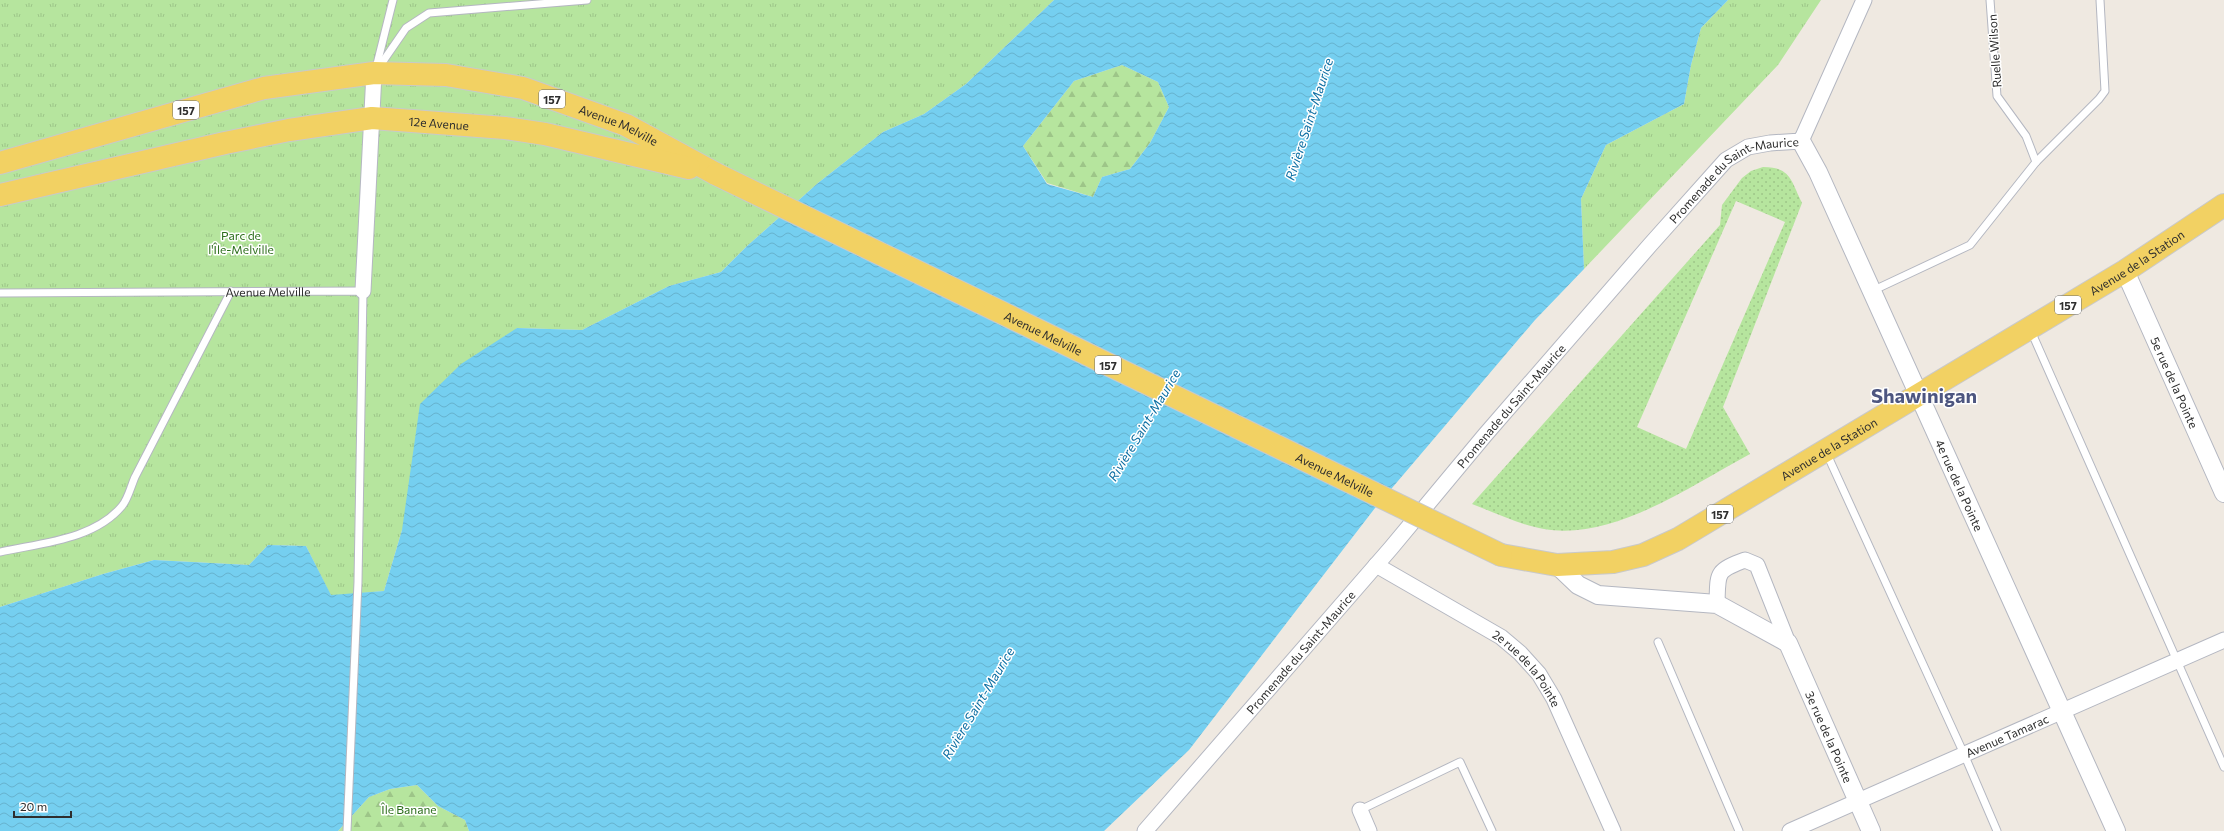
<svg xmlns="http://www.w3.org/2000/svg" width="2224" height="831" viewBox="0 0 2224 831" font-family="Commissioner,sans-serif">
  <style>
    .grass { fill: url(#grass-dots); fill-rule: evenodd }
    .forest { fill: url(#forest-firs) }
    .park { fill: url(#park-tufts) }
    .water { fill: url(#water-waves); fill-rule: evenodd }
    .lines { fill: none; stroke-linecap: round; stroke-linejoin: round }
    .service-casing { stroke: #b4b7c1; stroke-width: 9 }
    .minor-casing { stroke: #b4b7c1; stroke-width: 17 }
    .tertiary-casing { stroke: #b4b7c1; stroke-width: 20 }
    .primary-casing { stroke: #c9c9c9; stroke-width: 24 }
    .service { stroke: #fff; stroke-width: 7 }
    .minor { stroke: #fff; stroke-width: 15 }
    .tertiary { stroke: #fff; stroke-width: 18 }
    .primary { stroke: #f2d163; stroke-width: 22 }
    .primary-bridge-casing { stroke: #c9c9c9; stroke-width: 24; stroke-linecap: butt }
    .primary-bridge { stroke: #f2d163; stroke-width: 22 }
    .labels { text-anchor: middle; dominant-baseline: central; stroke-width: 3; stroke-linejoin: round; paint-order: stroke }
    .shield { fill: #fff; stroke: #6d6d6d; stroke-width: 1 }
    .shield-label { font-size: 11px; font-weight: bold; fill: #2e2e2e }
    .street-label { font-size: 12px; fill: #2e2e2e; stroke: #fff }
    .park-label { font-size: 12px; fill: #2c6e1b; stroke: #fff }
    .water-label { font-size: 13px; font-style: italic; fill: #0d6fa3; stroke: #fff }
    .town-label { font-size: 20px; font-weight: bold; fill: #4d5680; stroke: #fff }
  </style>
  <defs>
    <pattern id="grass-dots" width="8" height="8" patternUnits="userSpaceOnUse"><rect width="8" height="8" fill="#b6e59e"/><path d="M2 2h.1M6 6h.1" fill="none" stroke="#9dc588" stroke-width="1.8" stroke-linecap="round"/></pattern>
    <pattern id="forest-firs" width="22" height="20" patternUnits="userSpaceOnUse"><rect width="22" height="20" fill="#b6e59e"/><path d="M5 1l3.5 6h-7zM16 11l3.5 6h-7z" fill="#9dc588"/></pattern>
    <pattern id="park-tufts" width="24" height="20" patternUnits="userSpaceOnUse"><rect width="24" height="20" fill="#b6e59e"/><path d="M3 7l-1-3M5 7V3M7 7l1-3M15 17l-1-3M17 17v-4M19 17l1-3" fill="none" stroke="#9dc588"/></pattern>
    <pattern id="water-waves" width="16" height="10" patternUnits="userSpaceOnUse"><rect width="16" height="10" fill="#75cff0"/><path d="M0 5q4-4 8 0t8 0" fill="none" stroke="#66b2ce"/></pattern>
  </defs>
  <rect width="100%" height="100%" fill="#efe9e1"/>
  <!-- grass -->
  <path class="grass" d="M1763,167C1791,167 1791,181 1802,203L1723,407L1750,454C1692,485 1614,541 1544,529C1520,525 1496,513 1472,504L1720,225L1722,205L1742,178L1751,171ZM1736,201L1785,222L1686,449L1637,427Z"/>
  <!-- forest -->
  <g class="forest">
    <polygon points="1122,65 1158,82 1169,107 1150,143 1130,169 1102,177 1093,197 1047,183 1023,146 1074,81"/>
    <polygon points="417,785 438,806 465,820 469,831 338,831 369,797 390,789"/>
  </g>
  <!-- park -->
  <g class="park">
    <polygon points="0,0 1054,0 966,84 924,114 883,132 818,183 747,246 721,272 669,286 582,330 517,328 402,530 384,591 331,596 306,546 268,545 249,565 154,560 103,574 0,607"/>
    <polygon points="1728,0 1821,0 1778,65 1584,269 1581,199 1606,145 1684,104 1691,65 1701,28"/>
  </g>
  <!-- water -->
  <path class="water" d="M1054,0H1728L1701,28L1691,65L1684,104L1606,145L1581,199L1584,269L1535,320L1375,508L1189,750L1104,831H469L465,820L438,806L417,785L390,789L369,797L338,831H0V607L103,574L154,560L249,565L268,545L306,546L331,595L384,591L402,530L420,404L461,364L517,328L582,330L669,286L721,272L747,246L818,183L883,132L924,114L966,84ZM1122,65L1158,82L1169,107L1150,143L1130,169L1102,177L1093,197L1047,184L1023,146L1074,81Z"/>
  <g class="lines">
    <!-- service casing -->
    <g class="service-casing">
      <g id="service">
        <polyline points="1990,0 1997,96 2026,136 2036,162"/>
        <polyline points="376,68 393,0"/>
        <polyline points="377,70 406,28 429,13 587,0"/>
        <polyline points="1872,291 1970,245 2036,162 2099,99 2105,91 2100,0"/>
        <path id="s1" d="M0,293L363,291L358,582L347,831"/>
        <polyline points="2031,331 2224,767"/>
        <polyline points="1826,452 1964,754 1997,831"/>
        <path d="M0,552C40,543 94,540 122,506C128,499 131,486 135,477L231,291"/>
        <polyline points="1658,642 1739,831"/>
        <polyline points="1360,810 1460,762 1492,831"/>
      </g>
    </g>
    <!-- minor casing -->
    <g class="minor-casing">
      <g id="minor">
        <polyline points="363,291 374,73"/>
        <path id="s2" d="M1376,565L1501,637L1520,653L1539,674L1554,699L1613,831"/>
        <path d="M1717,604C1718,573 1715,571 1745,560L1757,565L1788,643"/>
        <polyline points="1360,810 1369,831"/>
        <path id="s3" d="M1145,831L1391,548L1485,435L1650,245L1726,160L1748,147L1770,143L1801,141L1864,0"/>
        <path id="s4" d="M1790,831L2224,640"/>
      </g>
    </g>
    <!-- tertiary casing -->
    <g class="tertiary-casing">
      <g id="tertiary">
        <path id="s5" d="M1801,141L1818,172L2116,831"/>
        <path id="s6" d="M2125,271L2224,493"/>
        <path id="s7" d="M1557,565L1578,585L1598,595L1717,604L1788,643L1871,831"/>
      </g>
    </g>
    <!-- primary casing -->
    <g class="primary-casing">
      <g id="primary">
        <path id="s8" d="M0,163L264,88L374,73L446,75L523,88L626,125L716,174"/>
        <path id="s9" d="M0,195L225,143L289,130L372,118L505,128L545,134L689,168"/>
        <path id="s10" d="M1501,555L1557,565L1613,562L1643,555L1678,539L2125,271L2224,205"/>
      </g>
    </g>
    <!-- service -->
    <use href="#service" class="service"/>
    <!-- minor -->
    <use href="#minor" class="minor"/>
    <!-- tertiary -->
    <use href="#tertiary" class="tertiary"/>
    <!-- primary -->
    <use href="#primary" class="primary"/>
    <!-- primary-bridge casing -->
    <g class="primary-bridge-casing">
      <g id="primary-bridge">
        <path id="s11" d="M716,174L1501,555"/>
      </g>
    </g>
    <!-- primary-bridge -->
    <use href="#primary-bridge" class="primary-bridge"/>
  </g>
  <g class="labels">
    <!-- shield labels -->
    <g class="shield">
      <rect x="539" y="90" width="26" height="18" rx="3"/>
      <rect x="173" y="101" width="26" height="18" rx="3"/>
      <rect x="2055" y="296" width="26" height="18" rx="3"/>
      <rect x="1095" y="356" width="26" height="18" rx="3"/>
      <rect x="1707" y="505" width="26" height="18" rx="3"/>
    </g>
    <g class="shield-label">
      <text x="552" y="99">157</text>
      <text x="186" y="110">157</text>
      <text x="2068" y="305">157</text>
      <text x="1108" y="365">157</text>
      <text x="1720" y="514">157</text>
    </g>
    <!-- street labels -->
    <g class="street-label">
      <text transform="translate(1994 51) rotate(-94)">Ruelle Wilson</text>
      <text stroke="none"><textPath href="#s9" startOffset="447">12e Avenue</textPath></text>
      <text stroke="none"><textPath href="#s8" startOffset="638">Avenue Melville</textPath></text>
      <text stroke="none"><textPath href="#s3" startOffset="885">Promenade du Saint-Maurice</textPath></text>
      <text stroke="none"><textPath href="#s10" startOffset="718">Avenue de la Station</textPath></text>
      <text stroke="none"><textPath href="#s1" startOffset="268">Avenue Melville</textPath></text>
      <text stroke="none"><textPath href="#s11" startOffset="364">Avenue Melville</textPath></text>
      <text stroke="none"><textPath href="#s6" startOffset="122">5e rue de la Pointe</textPath></text>
      <text stroke="none"><textPath href="#s3" startOffset="561">Promenade du Saint-Maurice</textPath></text>
      <text stroke="none"><textPath href="#s10" startOffset="358">Avenue de la Station</textPath></text>
      <text stroke="none"><textPath href="#s11" startOffset="688">Avenue Melville</textPath></text>
      <text stroke="none"><textPath href="#s5" startOffset="379">4e rue de la Pointe</textPath></text>
      <text stroke="none"><textPath href="#s3" startOffset="237">Promenade du Saint-Maurice</textPath></text>
      <text stroke="none"><textPath href="#s2" startOffset="185">2e rue de la Pointe</textPath></text>
      <text stroke="none"><textPath href="#s4" startOffset="237">Avenue Tamarac</textPath></text>
      <text stroke="none"><textPath href="#s7" startOffset="354">3e rue de la Pointe</textPath></text>
    </g>
    <!-- park labels -->
    <g class="park-label">
      <text x="241" y="235">Parc de<tspan x="241" dy="14">l'Île-Melville</tspan></text>
      <text x="409" y="809">Île Banane</text>
    </g>
    <!-- water labels -->
    <g class="water-label">
      <text transform="translate(1309 119) rotate(-72)">Rivière Saint-Maurice</text>
      <text transform="translate(1144 425) rotate(-59)">Rivière Saint-Maurice</text>
      <text transform="translate(978 703) rotate(-59)">Rivière Saint-Maurice</text>
    </g>
    <!-- town labels -->
    <g class="town-label">
      <text x="1924" y="395">Shawinigan</text>
    </g>
  </g>
  <!-- scale -->
  <path d="M14 811v6h57v-6" fill="none" stroke="#2e2e2e" stroke-width="2"/>
  <text x="20" y="811" font-size="12" fill="#2e2e2e" stroke="#ffffff" stroke-width="3" paint-order="stroke">20 m</text>
</svg>
